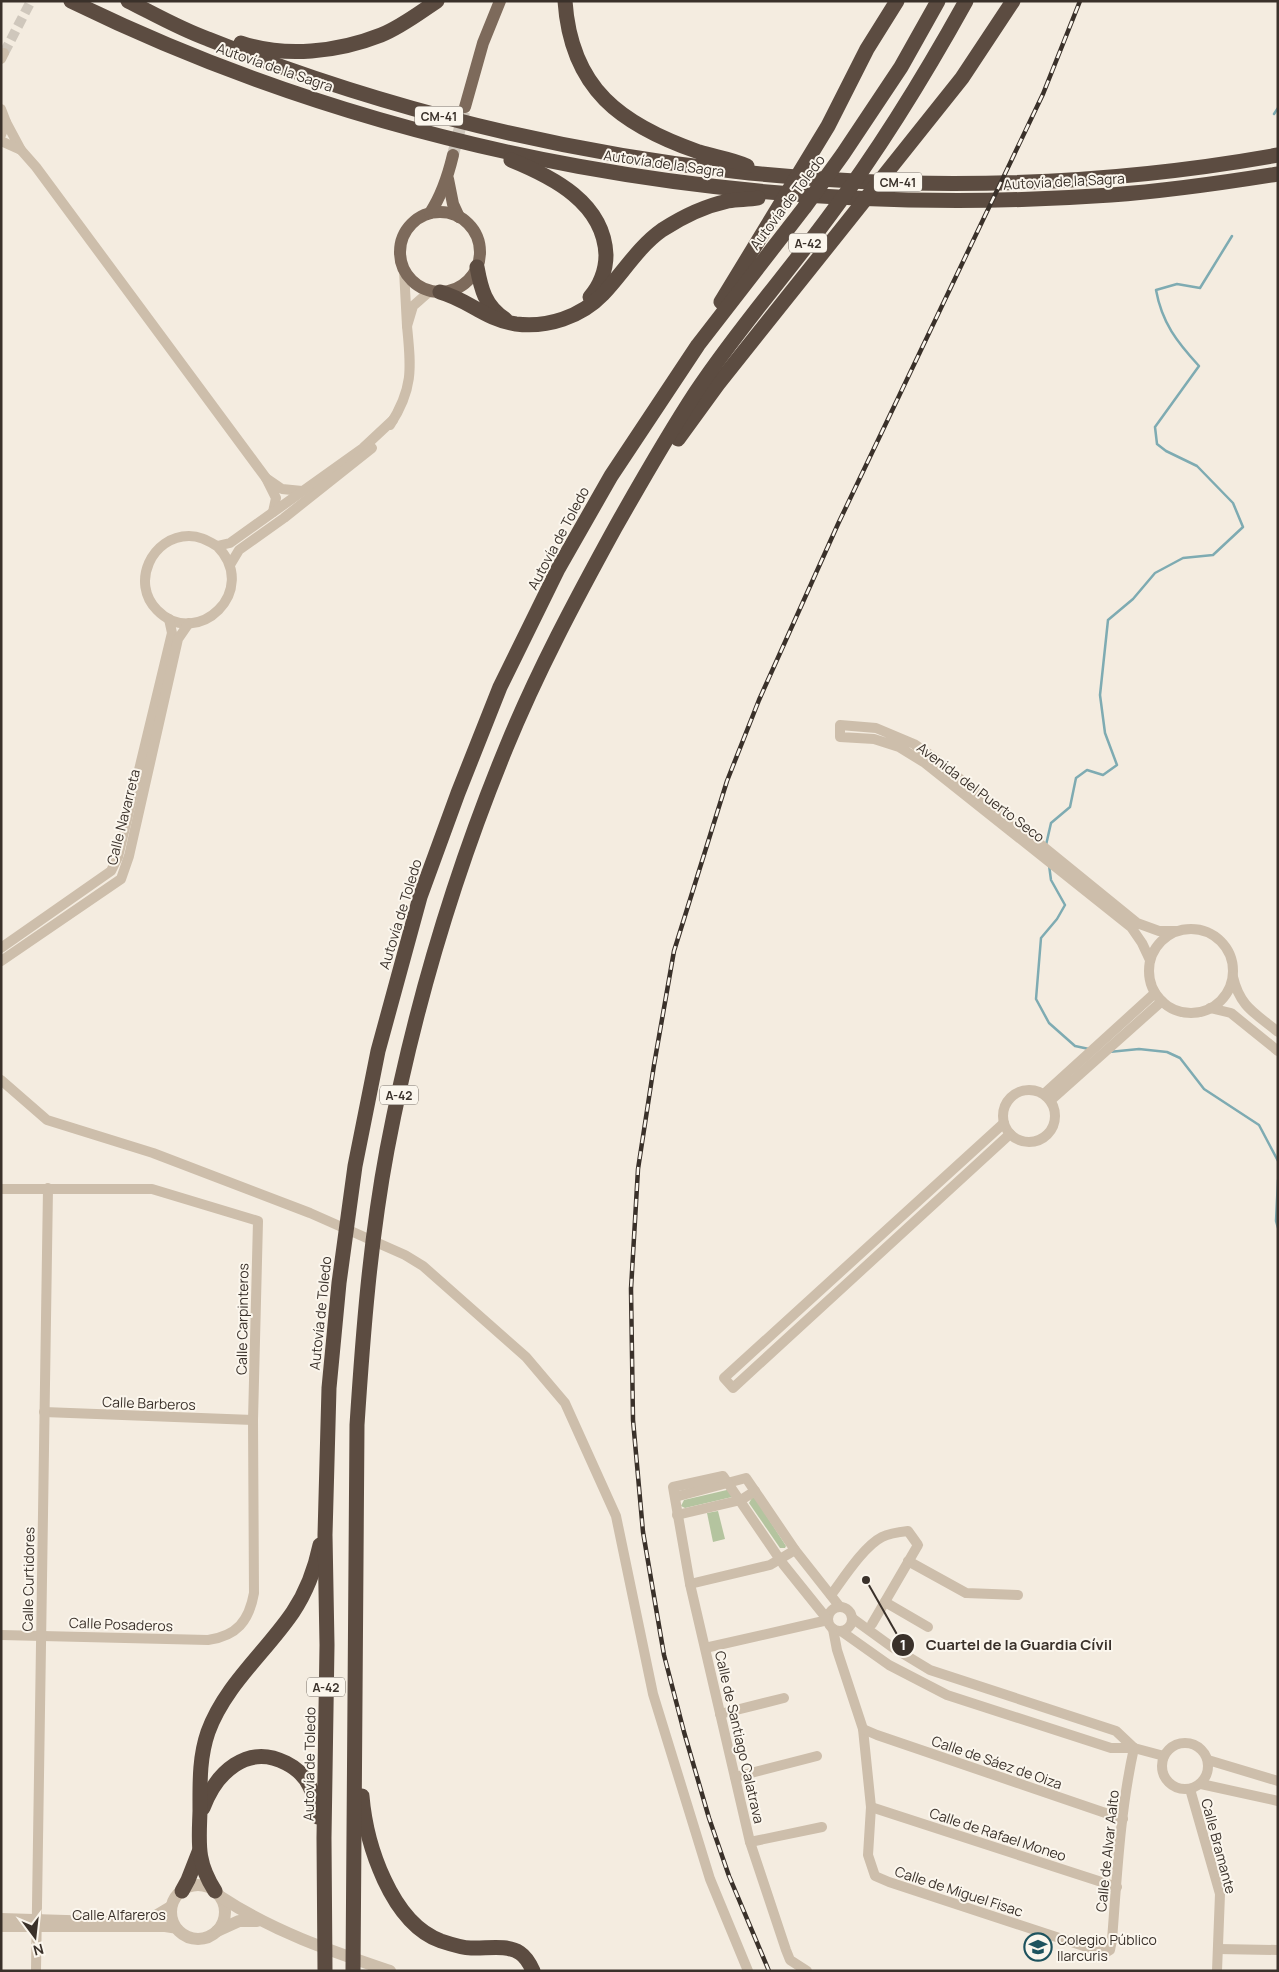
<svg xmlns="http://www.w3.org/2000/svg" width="1279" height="1972" viewBox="0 0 1279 1972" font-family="Manrope,sans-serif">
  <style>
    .green { fill: #b4c49f }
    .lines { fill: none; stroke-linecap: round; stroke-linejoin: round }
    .stream { stroke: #7eabb2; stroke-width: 2.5 }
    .minor-tunnel { stroke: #cfc7bc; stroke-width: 10; stroke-dasharray: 10 5; stroke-linecap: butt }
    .primary-tunnel { stroke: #cfc7bc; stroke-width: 12; stroke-dasharray: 12 6; stroke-linecap: butt }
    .minor { stroke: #cdbeab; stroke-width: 10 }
    .tertiary { stroke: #cdbeab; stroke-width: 12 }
    .primary { stroke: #7d6a5b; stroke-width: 12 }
    .motorway { stroke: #5c4c41; stroke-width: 15 }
    .rail-casing { stroke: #3a312a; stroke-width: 4.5 }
    .rail { stroke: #fbf6ed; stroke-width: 2.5; stroke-dasharray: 8; stroke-linecap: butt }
    .labels { text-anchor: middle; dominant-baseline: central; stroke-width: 4; stroke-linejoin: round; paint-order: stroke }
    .shield { fill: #fbf6ed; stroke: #746c64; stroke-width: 1 }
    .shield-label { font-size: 12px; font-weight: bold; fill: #3a312a }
    .street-label { font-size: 14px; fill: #3a312a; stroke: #fbf6ed }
    .poi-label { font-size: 14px; fill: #3a312a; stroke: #fbf6ed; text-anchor: start }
    .leader { fill: none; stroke: #3a312a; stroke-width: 2 }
    .callout-dot { fill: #3a312a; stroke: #fbf6ed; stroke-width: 2 }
    .mark-label { font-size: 15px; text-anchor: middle; font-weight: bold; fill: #fff }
    .callout-label { font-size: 15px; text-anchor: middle; font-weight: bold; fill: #3a312a; stroke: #fbf6ed; stroke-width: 4; stroke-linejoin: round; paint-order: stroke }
  </style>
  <rect width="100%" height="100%" fill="#f4ece0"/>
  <!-- green -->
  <g class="green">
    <polygon points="731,1489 732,1497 685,1508 681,1506 684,1500"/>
    <polygon points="752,1498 755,1498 786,1546 785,1548 780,1548 749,1503"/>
    <polygon points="718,1511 725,1539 713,1542 707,1513"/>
  </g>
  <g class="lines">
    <!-- stream -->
    <g class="stream">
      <polyline points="1274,114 1278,108"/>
      <path d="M1046,845L1051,823L1070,807L1076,778L1087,770L1103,775L1117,765L1105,733L1100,695L1108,620L1133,599L1155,573L1183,558L1213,555L1243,527L1233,503L1197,466L1166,451L1157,444L1155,427L1199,366C1177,342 1162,323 1156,290L1177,284L1200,288L1232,236"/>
      <polyline points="1049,865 1051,880 1065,905 1057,919 1041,938 1036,999 1049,1023 1075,1046 1089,1049"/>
      <polyline points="1109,1052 1139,1049 1167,1052 1180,1058 1204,1089 1259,1125 1278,1161"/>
      <polyline points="1278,1180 1276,1221 1278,1228"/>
    </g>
    <!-- minor-tunnel -->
    <polyline class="minor-tunnel" points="4,53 31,1"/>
    <!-- primary-tunnel -->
    <polyline class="primary-tunnel" points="453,155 464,112"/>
    <!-- minor -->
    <g class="minor">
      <polyline points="1,59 4,53"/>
      <polyline points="1,109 6,122 1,135"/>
      <polyline points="6,122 21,150 36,167 266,478"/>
      <polyline points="1,141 21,150"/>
      <polyline points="404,270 407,326 413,306 430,291"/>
      <path d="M390,425C414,388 411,367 407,326"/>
      <polyline points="273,512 276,498 266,478 282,489 302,491"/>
      <path d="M217,546C261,590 197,651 157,610C130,583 152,536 189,536C200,536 208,541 217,546L230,543L363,448L393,420"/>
      <polyline points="230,565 239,550 284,518 372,448"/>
      <circle cx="1191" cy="971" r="42"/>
      <polyline points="1,948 111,871 118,857 172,633 169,619"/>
      <polyline points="1150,960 1142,943 1131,927 925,763 899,747 874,739 840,737 840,725 876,728 914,744 933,757 1137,923 1159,931 1177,931"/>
      <polyline points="1,961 121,879 129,856 178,639 189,623"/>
      <path d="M1233,977C1240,1007 1255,1013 1278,1032"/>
      <polyline points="1210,1008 1231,1013 1278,1051"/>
      <polyline points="1,1080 47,1120 153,1153 310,1213 405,1255 423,1266 526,1357 565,1403 616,1516 653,1694 710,1879 748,1971"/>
      <circle cx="1029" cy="1116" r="26"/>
      <polyline points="1044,1094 1155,993"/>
      <polyline points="1051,1100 1162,1001"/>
      <polyline points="1004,1123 724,1378 733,1388 1010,1134"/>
      <path d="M1,1189H152L258,1221L253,1420L254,1593C249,1621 237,1636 208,1640L1,1635"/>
      <polyline points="44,1412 253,1420"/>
      <polyline points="675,1497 746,1478 795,1550 840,1607"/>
      <polyline points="677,1515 741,1500 755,1491"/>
      <polyline points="908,1561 966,1593 1018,1595"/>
      <polyline points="690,1584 770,1565 795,1550"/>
      <path d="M831,1595C843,1579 864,1546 882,1537C890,1533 899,1532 908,1531L918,1545L872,1624"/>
      <polyline points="885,1602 928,1627"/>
      <circle cx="840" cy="1619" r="12"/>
      <polyline points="852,1618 892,1647 930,1670 1116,1731 1134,1748"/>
      <path d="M833,1629L837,1650L863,1729L871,1807L868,1855L875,1876L889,1882L1105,1953L1110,1950L1112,1940C1117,1876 1120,1811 1134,1748"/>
      <polyline points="841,1631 889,1665 947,1695 1111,1748 1134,1748 1164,1756"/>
      <polyline points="705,1648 828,1620 783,1564 723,1476 673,1487 690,1584 750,1842 786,1950 790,1960 807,1971"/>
      <polyline points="720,1714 784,1698"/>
      <polyline points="863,1729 877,1735 1123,1819"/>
      <circle cx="1185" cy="1766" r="23"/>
      <polyline points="1208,1760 1278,1781"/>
      <polyline points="735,1777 817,1756"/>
      <polyline points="1201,1784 1278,1801"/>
      <polyline points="1190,1789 1220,1894 1217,1971"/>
      <polyline points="871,1807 1117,1887"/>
      <polyline points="750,1842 822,1827"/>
      <polyline points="1,1918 131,1922 147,1920 172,1905"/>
      <polyline points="1,1927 165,1927 178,1929"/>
      <polyline points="1218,1949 1278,1950"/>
      <polyline points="36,1971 48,1188"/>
    </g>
    <!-- tertiary -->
    <g class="tertiary">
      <circle cx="198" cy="1912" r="27"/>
      <path d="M221,1897C274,1932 331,1951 390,1971"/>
      <polyline points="217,1931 239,1921 257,1921"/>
    </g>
    <!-- primary -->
    <g class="primary">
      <polyline points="465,107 483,43 500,1"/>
      <polyline points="448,179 453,204 459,217"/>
      <circle cx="440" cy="252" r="40"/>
      <path d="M430,213C442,195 448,176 453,155"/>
    </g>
    <!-- motorway -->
    <g class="motorway">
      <path d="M71,1C392,158 756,220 1111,195C1167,191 1222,183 1278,174"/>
      <path d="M128,1C154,14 180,29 208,39C544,173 920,219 1278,155"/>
      <path d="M565,1C571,89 621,125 699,152C715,157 732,159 747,166"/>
      <path d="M241,43C285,58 338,52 381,35C401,27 419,13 437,1"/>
      <path d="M511,160C553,177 604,203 606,255C606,270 600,286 590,297"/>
      <path d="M477,267C481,289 485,306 505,319"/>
      <path d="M440,292C469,300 484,319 516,324C547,328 581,317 603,294C623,273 638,247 662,230C682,217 705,206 728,201C738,199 748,200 758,198"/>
      <polyline points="721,302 828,126 867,49 897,1"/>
      <polyline points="678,439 718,384 962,78 1013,1"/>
      <path d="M362,1796C366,1844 391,1923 441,1941C450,1944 462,1948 471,1948C486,1949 506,1944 520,1953C526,1957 530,1964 533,1971"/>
      <path d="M203,1808C216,1773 247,1743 286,1763C296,1768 305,1776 310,1787C315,1796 316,1807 318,1817"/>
      <polyline points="182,1891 188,1880 199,1852"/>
      <path d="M215,1891C196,1861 199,1844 200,1811C200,1784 199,1758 208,1732C225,1685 266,1652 293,1612C307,1591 315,1569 320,1545"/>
      <polyline points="325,1971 324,1838 327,1645 325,1535 329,1388 339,1283 355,1166 378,1051 420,897 458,793 500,687 558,569 611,476 698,345 804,208 843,154 901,67 938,1"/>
      <path d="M353,1971L357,1425C363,1333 370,1241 387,1150C413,1013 453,877 506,748C537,672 576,599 615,528C641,482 667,436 696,392C737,330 786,275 830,215C881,147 925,75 966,1"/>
    </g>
    <!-- rail casing -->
    <g class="rail-casing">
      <polyline id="rail" points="769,1971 729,1876 709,1818 684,1732 664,1655 643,1532 633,1420 631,1289 638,1169 654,1065 674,951 727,781 759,700 838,524 1043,94 1080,1"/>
    </g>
    <!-- rail -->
    <use href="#rail" class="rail"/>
  </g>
  <!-- icons -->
  <defs>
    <g id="school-ring" transform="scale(1.4375)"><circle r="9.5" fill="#fbf6ed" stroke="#1e535e" stroke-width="1.5"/><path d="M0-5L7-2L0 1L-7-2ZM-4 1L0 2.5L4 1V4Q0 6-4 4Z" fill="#1e535e"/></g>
  </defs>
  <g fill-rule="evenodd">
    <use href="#school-ring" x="1038" y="1947"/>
  </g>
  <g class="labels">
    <!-- shield labels -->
    <g class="shield">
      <rect x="415" y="106.5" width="48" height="19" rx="4"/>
      <rect x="874" y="172.5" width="48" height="19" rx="4"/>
      <rect x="789" y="233.5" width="38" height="19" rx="4"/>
      <rect x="380" y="1085.5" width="38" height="19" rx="4"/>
      <rect x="307" y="1677.5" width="38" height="19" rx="4"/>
    </g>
    <g class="shield-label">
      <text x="439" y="116">CM-41</text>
      <text x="898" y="182">CM-41</text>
      <text x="808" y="243">A-42</text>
      <text x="399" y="1095">A-42</text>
      <text x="326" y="1687">A-42</text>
    </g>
    <!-- street labels -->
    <g class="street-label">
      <text transform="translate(275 67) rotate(19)">Autovía de la Sagra</text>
      <text transform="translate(664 163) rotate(8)">Autovía de la Sagra</text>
      <text transform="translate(1064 181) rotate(-3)">Autovía de la Sagra</text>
      <text transform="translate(787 202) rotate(-53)">Autovía de Toledo</text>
      <text transform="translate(558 538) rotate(-62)">Autovía de Toledo</text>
      <text transform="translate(981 792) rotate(37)">Avenida del Puerto Seco</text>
      <text transform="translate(123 817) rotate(-76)">Calle Navarreta</text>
      <text transform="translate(400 914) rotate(-73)">Autovía de Toledo</text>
      <text transform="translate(320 1313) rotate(-84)">Autovía de Toledo</text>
      <text transform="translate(242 1319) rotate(-89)">Calle Carpinteros</text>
      <text transform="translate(149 1403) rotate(2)">Calle Barberos</text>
      <text transform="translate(28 1579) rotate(-89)">Calle Curtidores</text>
      <text transform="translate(121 1624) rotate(2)">Calle Posaderos</text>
      <text transform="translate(740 1737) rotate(77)">Calle de Santiago Calatrava</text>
      <text transform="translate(997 1762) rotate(19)">Calle de Sáez de Oiza</text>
      <text transform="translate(309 1764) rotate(-89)">Autovía de Toledo</text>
      <text transform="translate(998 1834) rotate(18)">Calle de Rafael Moneo</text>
      <text transform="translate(1219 1846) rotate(75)">Calle Bramante</text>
      <text transform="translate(1107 1851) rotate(-84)">Calle de Alvar Aalto</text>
      <text transform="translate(959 1891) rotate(18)">Calle de Miguel Fisac</text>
      <text x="119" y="1914">Calle Alfareros</text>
    </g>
    <!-- poi labels -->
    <g class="poi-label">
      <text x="1057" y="1939">Colegio Público<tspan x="1057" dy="16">Ilarcuris</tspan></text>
    </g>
  </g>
  <!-- callouts -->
  <path class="leader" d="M866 1580L903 1645"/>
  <g class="callout-dot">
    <circle cx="866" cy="1580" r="5"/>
    <circle cx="903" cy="1645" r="12"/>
  </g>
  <g class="mark-label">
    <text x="903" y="1650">1</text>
  </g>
  <g class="callout-label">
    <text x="1019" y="1650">Cuartel de la Guardia Cívil</text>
  </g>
  <!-- border -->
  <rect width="1279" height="1972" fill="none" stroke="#3a312a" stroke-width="5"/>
  <!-- north arrow -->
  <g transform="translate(35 1937) rotate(165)" stroke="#fbf6ed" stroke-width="4" paint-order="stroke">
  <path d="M0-4L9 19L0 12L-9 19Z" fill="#3a312a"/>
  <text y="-8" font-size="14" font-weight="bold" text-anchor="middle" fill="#3a312a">N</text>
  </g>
</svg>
